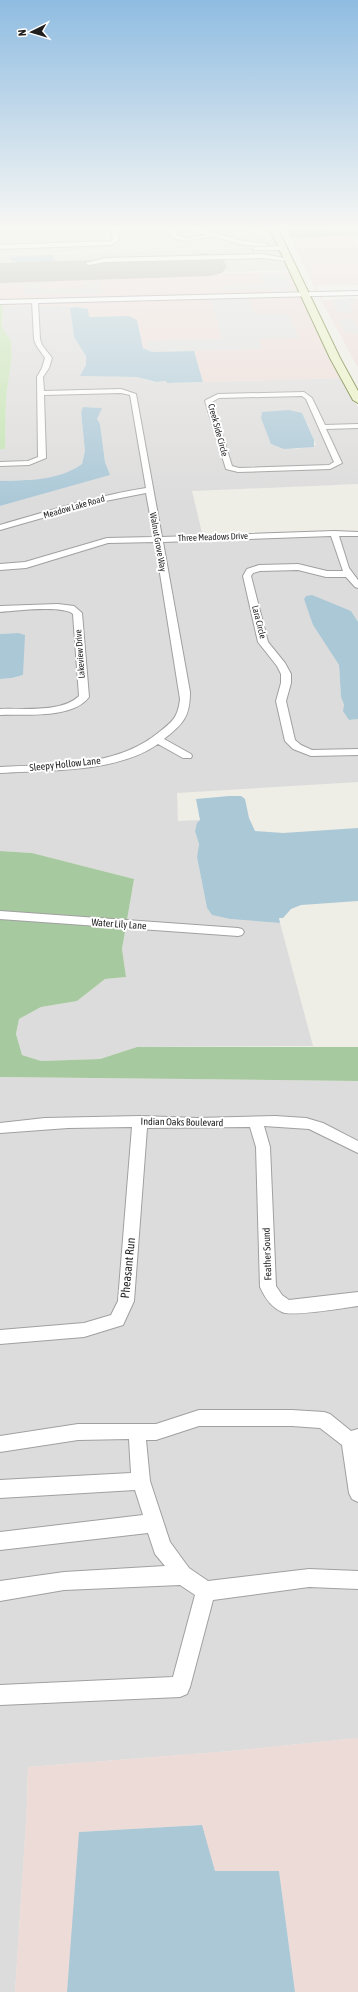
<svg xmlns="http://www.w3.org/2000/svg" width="358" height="1992" viewBox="0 0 358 1992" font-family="'Asap Condensed',sans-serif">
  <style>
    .residential { fill: #dddcdc; fill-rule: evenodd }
    .commercial { fill: #eddbd7 }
    .airport { fill: #dddcd7 }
    .farmland { fill: #e6ebd3 }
    .grass { fill: #c4e3b2 }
    .forest { fill: #a7c99f }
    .parking { fill: #dfdfdf }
    .water { fill: #abc8d7 }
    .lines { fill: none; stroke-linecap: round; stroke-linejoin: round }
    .taxiway { fill: #aeadaa; fill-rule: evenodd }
    .runway { fill: #aeadaa; fill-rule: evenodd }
    .minor-casing { stroke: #a0a0a0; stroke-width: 2 }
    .tertiary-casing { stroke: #a0a0a0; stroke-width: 2 }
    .secondary-casing { stroke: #566a11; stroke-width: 2 }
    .minor { fill: #fff; fill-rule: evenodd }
    .tertiary { fill: #fff; fill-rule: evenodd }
    .secondary { fill: #eaf2c0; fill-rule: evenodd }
    .labels { text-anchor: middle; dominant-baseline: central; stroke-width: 4; stroke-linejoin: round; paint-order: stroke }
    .far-street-label { font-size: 9px; fill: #1f1f1f; stroke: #fff }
    .street-label { font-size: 10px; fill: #1f1f1f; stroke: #fff }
    .near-street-label { font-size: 12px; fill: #1f1f1f; stroke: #fff }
  </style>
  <rect width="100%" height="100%" fill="#eeede6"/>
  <!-- residential -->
  <g class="residential">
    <polygon points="0,225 222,225 255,234 272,233 278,246 0,254"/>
    <path d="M55,305L73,307L70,308L73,332L86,356V365L81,376L137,377L154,382L166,381L167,383L342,378L358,407V484L192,491L203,537L358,531V622L351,611L307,603L313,625L339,665L341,697L349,720L358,719V782L177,793L178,821L200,820L195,831L199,844L197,857L207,908L212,915L230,919L280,923L313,1046L137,1047L100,1059L41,1061L22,1055L16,1034L19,1019L41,1007L77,1001L105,979L126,977L122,949L134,879L32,853L0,851V679L12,678L23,675L18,633L0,634V506L109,475L105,462L100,424L97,419L100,412L99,408L83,407L81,412L85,451L82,464L67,473L46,479L0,481V449H5L6,398L12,355L11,341L2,327L3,306ZM261,414L307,423L316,445L297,449L271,444Z"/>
    <polygon points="0,1077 358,1081 358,1738 232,1751 28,1767 27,1807 15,1992 0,1992"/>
  </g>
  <!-- commercial -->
  <g class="commercial">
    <polygon points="358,235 358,238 352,238 354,245 358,246 358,285 316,286 318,290 316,291 291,238"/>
    <polygon points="290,272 300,292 0,301 0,279"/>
    <polygon points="301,294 342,378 203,382 194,351 152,352 143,348 138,323 129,316 89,317 88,309 64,305 3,306 0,305 0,303"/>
    <polygon points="318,294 320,294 323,300 358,299 358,368"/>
    <polygon points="358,1738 358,1992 295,1992 279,1871 215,1871 201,1825 80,1832 67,1992 15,1992 27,1807 28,1767 232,1751"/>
  </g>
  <!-- airport -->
  <polygon class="airport" points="278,247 289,270 0,279 0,255"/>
  <!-- farmland -->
  <polygon class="farmland" points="222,225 269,225 272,233 255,234"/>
  <!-- grass -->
  <polygon class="grass" points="0,305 3,305 2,327 11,341 12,355 6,398 5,449 0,449"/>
  <!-- forest -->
  <g class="forest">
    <polygon points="284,225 358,225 358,235 291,238"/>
    <polygon points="0,851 32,853 134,879 122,949 126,977 105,979 77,1001 41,1007 19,1019 16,1034 22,1055 41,1061 100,1059 137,1047 358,1047 358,1081 0,1077"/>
  </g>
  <!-- parking -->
  <g class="parking">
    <polygon points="284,273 292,289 225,290 223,286 265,284 260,274"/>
    <polygon points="100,281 102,294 24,294 24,284 41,283 42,289 84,288 83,282"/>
    <polygon points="355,298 357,303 349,303 354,312 338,313 332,301 337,301 336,299"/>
    <polygon points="249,299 255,314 288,313 299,338 259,339 262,349 148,352 146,341 222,339 211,300"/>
    <polygon points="353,319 358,328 358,334 345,332 339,320"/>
  </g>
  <!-- water -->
  <g class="water">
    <path d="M52,255L55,261C42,264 24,265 11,260L10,257Z"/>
    <polygon points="75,307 88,309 89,317 129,316 137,320 143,348 152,352 194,351 203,382 167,383 166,381 156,382 137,377 80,376 86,365 86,356 74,337 70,308"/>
    <path d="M83,407L102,408L97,419L100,424L105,462L110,475L0,506V481C29,480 58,481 82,464L85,451L81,412Z"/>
    <polygon points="289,410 302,413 314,440 314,447 284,449 271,444 261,418 262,412"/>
    <polygon points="312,595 351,611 358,622 358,719 349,720 343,711 344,705 341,697 339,665 313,625 304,599 306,596"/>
    <polygon points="18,633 25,635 23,675 12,678 0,679 0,634"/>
    <polygon points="229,796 241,796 245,799 249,818 255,831 283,833 358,828 358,901 301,905 291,909 283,918 279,918 280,923 230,919 212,915 207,908 197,857 199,844 195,831 197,823 200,820 196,799"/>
    <polygon points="202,1825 215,1871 279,1871 295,1992 67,1992 79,1832"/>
  </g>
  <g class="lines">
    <!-- taxiway -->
    <polygon class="taxiway" points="204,253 209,254 213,266 211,269 201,269 197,257 199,254"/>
    <!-- runway -->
    <polygon class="runway" points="210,256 222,259 227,266 222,273 210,276 0,283 0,263"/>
    <!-- minor casing -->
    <g class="minor-casing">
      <g id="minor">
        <polygon points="110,225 116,225 119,240 111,245 0,249 0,245 110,241 113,239"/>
        <path d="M173,225H185L244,241L268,244L265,246L244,245L212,236L186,241L175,239L170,236L171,230L179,227ZM185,229L208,235L186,238L176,235V232Z"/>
        <polygon points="319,225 326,225 329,227 358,226 358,230 328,231"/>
        <polygon points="255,247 281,246 284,248 281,250 253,250"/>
        <polygon points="262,254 290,259 287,261 262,258 105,262 89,265 86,263 105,258"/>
        <path d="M35,299L38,301L40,339L42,345L52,358L49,368L43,377L44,391L121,389L136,394L162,537L334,531L358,532V536H339L349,568L358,580V588L355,587L346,577H326L298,570L260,571L253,573L251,576L268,642L285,663L291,674V683L286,701L295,740L301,745L312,750L358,749V755L311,756L293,749L285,741L276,701L281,683V674L277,666L258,642L243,576L247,569L259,565L298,564L327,571H343L331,536L163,542L190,692C190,717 183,724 164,739L191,754L192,756L191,758H183L158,744C117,773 48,770 0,773V767C52,764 115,768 158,733C172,722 178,718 180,699L155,542L108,543L26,568L0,570V564L25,562L107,538L154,537L146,493L95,503L0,530V525C48,511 96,496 146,488L130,395L121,393L44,395L46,458L29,465L0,466V462L28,461L38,457L37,377L42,368L45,358L36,345L34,339L32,301Z"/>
        <path d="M304,392L312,398L325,425L358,424V428L326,429L342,463L330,469L238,472L226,469L205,401L206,400L218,394ZM302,396L306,399L334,462L329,465L239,468L232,466L212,402L219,398Z"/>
        <path d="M58,604L74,606L82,613L89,697C73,719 25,714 0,715V709C22,708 62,713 79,696L73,614C62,605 15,611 0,612V606Z"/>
        <polygon points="0,911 238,928 242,929 244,932 242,935 238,936 0,919"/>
        <path d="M140,1116L197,1118L275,1116L306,1118L323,1123L358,1141V1153L309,1129L264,1126L270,1147L276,1286L282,1295L289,1300L358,1292V1306C344,1308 292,1317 282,1312C271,1307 265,1298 260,1287L256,1147L250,1127L147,1128L134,1301L123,1325L84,1337L0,1344V1330L84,1323L111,1315L118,1301L132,1127L68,1128L0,1133V1123L45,1118Z"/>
        <polygon points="199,1410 292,1410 324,1412 330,1414 351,1431 358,1429 358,1502 352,1499 349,1493 342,1445 320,1428 292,1426 199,1426 156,1440 146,1440 150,1481 170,1542 189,1568 208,1581 309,1569 358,1571 358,1589 309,1587 213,1600 190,1687 187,1694 180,1697 0,1705 0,1685 173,1677 195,1595 180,1585 64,1590 0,1601 0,1581 64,1572 165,1566 155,1554 148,1533 0,1550 0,1532 143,1515 135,1490 0,1498 0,1480 131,1473 129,1439 78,1440 0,1452 0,1436 78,1424 156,1424"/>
      </g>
    </g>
    <!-- tertiary casing -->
    <g class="tertiary-casing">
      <polygon id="tertiary" points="358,291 358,295 0,304 0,300"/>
    </g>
    <!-- secondary casing -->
    <g class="secondary-casing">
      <polygon id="secondary" points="268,225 276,225 340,358 358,391 358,403 353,400 330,358"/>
    </g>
    <!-- minor -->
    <use href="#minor" class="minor"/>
    <!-- tertiary -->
    <use href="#tertiary" class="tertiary"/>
    <!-- secondary -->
    <use href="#secondary" class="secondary"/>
  </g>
  <!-- sky -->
  <linearGradient id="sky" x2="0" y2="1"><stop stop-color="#8fbce1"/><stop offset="0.45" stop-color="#f7f7f4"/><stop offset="1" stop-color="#f7f7f4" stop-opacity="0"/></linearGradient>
  <rect width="358" height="504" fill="url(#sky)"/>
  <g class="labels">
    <!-- far-street labels -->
    <g class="far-street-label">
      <text transform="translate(218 430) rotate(75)">Creek Side Circle</text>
      <text transform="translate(74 507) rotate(-16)">Meadow Lake Road</text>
      <text transform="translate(213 537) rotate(-2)">Three Meadows Drive</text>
      <text transform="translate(158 542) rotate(80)">Walnut Grove Way</text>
      <text transform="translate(259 622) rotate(76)">Lara Circle</text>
      <text transform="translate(80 654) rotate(-94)">Lakeview Drive</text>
    </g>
    <!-- street labels -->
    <g class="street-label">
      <text transform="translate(65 764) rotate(-6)">Sleepy Hollow Lane</text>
      <text transform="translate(119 924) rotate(4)">Water Lily Lane</text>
      <text transform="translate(182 1122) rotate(1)">Indian Oaks Boulevard</text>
      <text transform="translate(267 1254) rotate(-92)">Feather Sound</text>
    </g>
    <!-- near-street labels -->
    <g class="near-street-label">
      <text transform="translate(128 1268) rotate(-84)">Pheasant Run</text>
    </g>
  </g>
  <!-- north arrow -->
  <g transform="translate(32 32) rotate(265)" stroke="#ffffff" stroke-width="3" paint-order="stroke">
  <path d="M0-3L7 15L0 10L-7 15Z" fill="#1f1f1f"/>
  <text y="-6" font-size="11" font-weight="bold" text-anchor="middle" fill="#1f1f1f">N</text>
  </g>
</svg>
